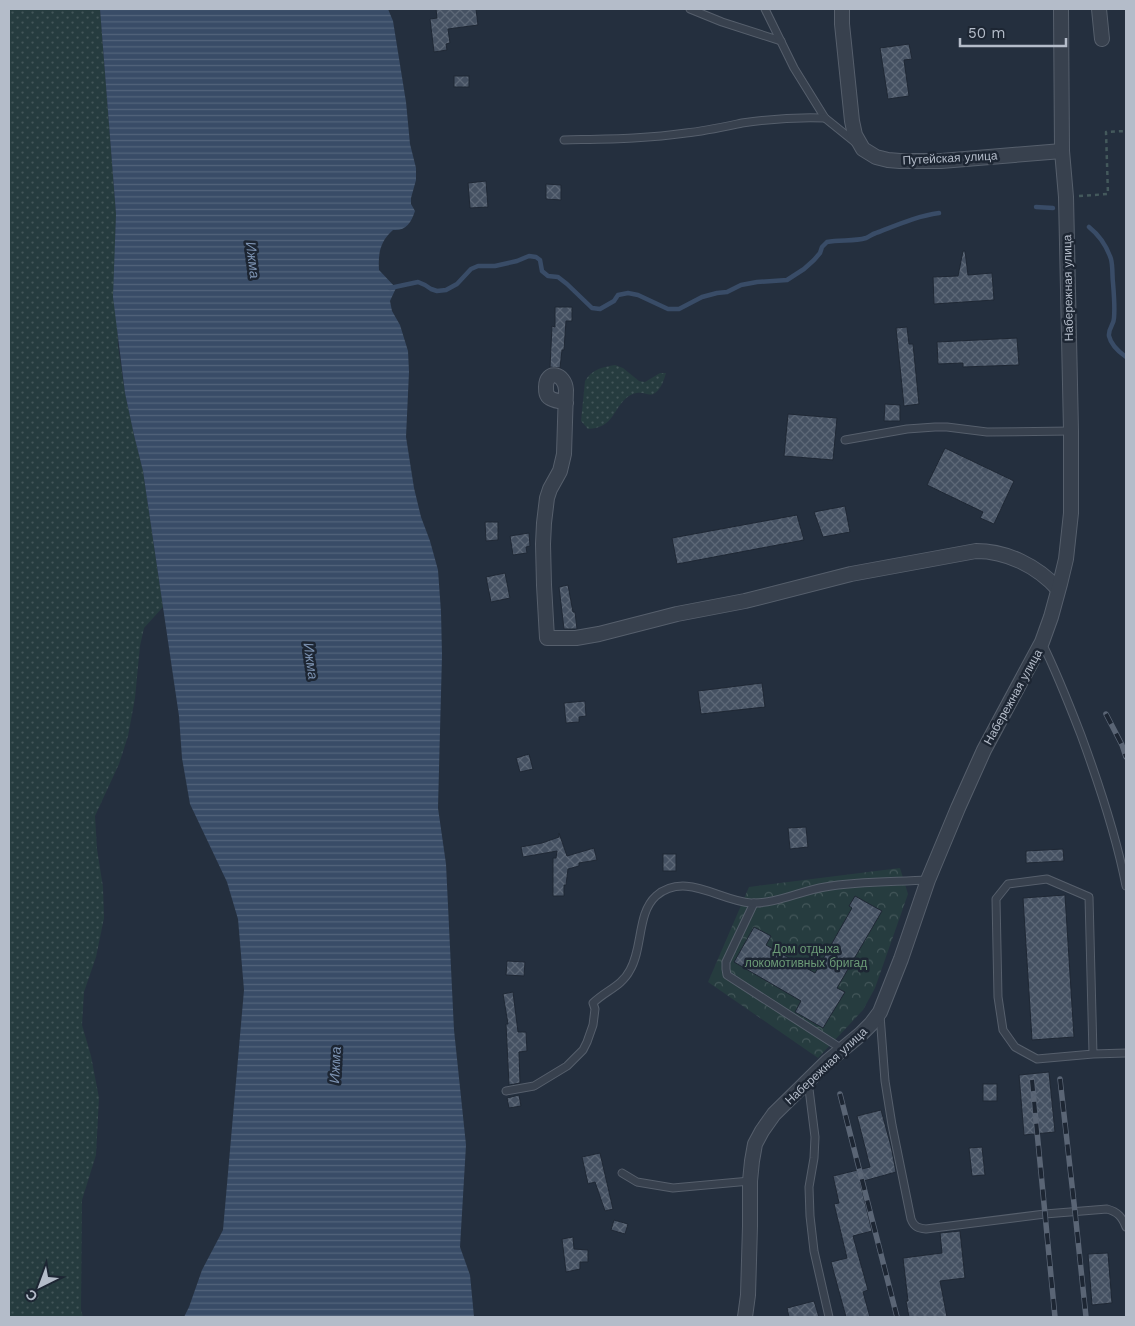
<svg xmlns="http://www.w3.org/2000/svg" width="1135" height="1326" viewBox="0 0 1135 1326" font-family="'Work Sans',sans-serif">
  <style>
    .grass { fill: url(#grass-dots) }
    .park { fill: url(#park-crowns) }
    .water { fill: url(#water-rules) }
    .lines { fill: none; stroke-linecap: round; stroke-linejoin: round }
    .stream { stroke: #394c67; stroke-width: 4.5 }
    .building { fill: url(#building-cross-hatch); stroke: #1f2835 }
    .service-casing { stroke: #565f6c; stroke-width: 9 }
    .minor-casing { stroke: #565f6c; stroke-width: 16 }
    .path { stroke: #44595c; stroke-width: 2.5; stroke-dasharray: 4 4; stroke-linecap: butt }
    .service { stroke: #38414e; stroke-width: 7 }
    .minor { stroke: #38414e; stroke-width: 14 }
    .rail-casing { stroke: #5a6575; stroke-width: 5.5 }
    .rail { stroke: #1d2633; stroke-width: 4; stroke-dasharray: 11; stroke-linecap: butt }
    .labels { text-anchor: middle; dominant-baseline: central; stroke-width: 5; stroke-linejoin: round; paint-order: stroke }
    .street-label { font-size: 12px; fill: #b4bcc9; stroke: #1d2633 }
    .park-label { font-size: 12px; fill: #6b9a76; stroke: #1d2633 }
    .water-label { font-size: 14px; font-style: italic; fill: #7c92b1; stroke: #1d2633 }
  </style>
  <defs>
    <pattern id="grass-dots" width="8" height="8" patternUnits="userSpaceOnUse" patternTransform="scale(1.25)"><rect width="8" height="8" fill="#263c3f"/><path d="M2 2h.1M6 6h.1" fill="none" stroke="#435659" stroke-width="1.8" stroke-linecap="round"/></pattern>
    <pattern id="park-crowns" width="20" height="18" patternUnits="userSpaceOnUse" patternTransform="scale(1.25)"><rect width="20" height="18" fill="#263c3f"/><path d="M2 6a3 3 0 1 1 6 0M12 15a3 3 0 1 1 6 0" fill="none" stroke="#435659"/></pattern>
    <pattern id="water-rules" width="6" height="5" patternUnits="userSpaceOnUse" patternTransform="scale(1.25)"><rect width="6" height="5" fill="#394c67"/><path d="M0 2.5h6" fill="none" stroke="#53647b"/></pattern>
    <pattern id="building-cross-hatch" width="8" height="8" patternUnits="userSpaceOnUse" patternTransform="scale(1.25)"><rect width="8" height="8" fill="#455162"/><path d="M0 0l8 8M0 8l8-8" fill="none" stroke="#5d6877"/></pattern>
  </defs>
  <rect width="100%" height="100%" fill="#242f3e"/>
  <!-- grass -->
  <g class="grass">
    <polygon points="9,9 100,9 116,214 115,254 118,346 125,393 134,435 143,471 163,607 144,628 140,646 135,698 128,736 119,764 95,816 97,849 103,887 104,918 96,957 84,992 82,1025 91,1056 99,1098 96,1155 82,1200 81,1310 83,1317 9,1317"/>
    <path d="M615,365L623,368L639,381L645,382L660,373H666C664,380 661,389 655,393C648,398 641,388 629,396C612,408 615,428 588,429L581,421L585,381C592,369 603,367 615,365Z"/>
  </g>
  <!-- park -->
  <polygon class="park" points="900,868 908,894 875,988 863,1010 818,1058 708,982 749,887"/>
  <!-- water -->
  <path class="water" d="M100,9H388L393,21L406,102L410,144L416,168V180L411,198V204L415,211C411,223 406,231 393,230C380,241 378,254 379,270L396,288L390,301L392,311L400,325L408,351L409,372L406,437L414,488L421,517L430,541L438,570L441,612L442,655L438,808L446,864L454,1030L466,1145L460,1247L470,1275L474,1317H184L189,1307L202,1270L223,1230L244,990L238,919L227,882L190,804L182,758L179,716L143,471L134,435L125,393L113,297L116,214Z"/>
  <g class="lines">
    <!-- stream -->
    <g class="stream">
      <polyline points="1036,207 1053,208"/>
      <path d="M1089,227C1099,235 1107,247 1111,259C1113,267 1112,275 1113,283C1114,295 1115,306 1114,318C1114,325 1108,328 1109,336C1111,345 1119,352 1126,357"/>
      <path d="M390,288L418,282L425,285L431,289L437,291L446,290L457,284L471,269L478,266H495L517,261L529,256L536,257L540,260L542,271L548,276L558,277L567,284L592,308L600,309L614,301L618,295L628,293L638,295L668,309H679L702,297L717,293L727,292L741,285L757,282L787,280L804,269L814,260L820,253L822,247L827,242C840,239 853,242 866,238C869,237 872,234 876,233C897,225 917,216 939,213"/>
    </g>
  </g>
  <!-- building -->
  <g class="building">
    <polygon points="436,9 476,9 478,25 448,29 450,43 446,44 447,50 434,52 430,19 437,18"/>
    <polygon points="909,44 912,59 904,60 909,96 888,99 880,48"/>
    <rect x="454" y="76" width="15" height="11"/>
    <polygon points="486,181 488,207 470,208 468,183"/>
    <polygon points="546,184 561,185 561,200 546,199"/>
    <polygon points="963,251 965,251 968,275 992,273 994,300 934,304 933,277 958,276"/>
    <polygon points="555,307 572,307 572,321 566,321 564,350 562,350 560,368 550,367 552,326 555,327"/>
    <polygon points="907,327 909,344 913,344 919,404 904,406 896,328"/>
    <polygon points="1017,338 1019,365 963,367 963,363 938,364 937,342"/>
    <polygon points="885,404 900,405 900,421 884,421"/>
    <polygon points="788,414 837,418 833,460 784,456"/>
    <polygon points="945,448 1014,481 994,524 980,518 983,512 927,485"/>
    <polygon points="845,506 850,532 823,537 814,512"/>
    <polygon points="797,515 804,540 677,564 672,538"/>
    <polygon points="485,522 498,522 498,540 486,541"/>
    <polygon points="529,533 530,546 526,547 527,553 513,555 510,536"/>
    <polygon points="505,573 510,598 491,602 486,577"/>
    <polygon points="568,585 573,612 575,612 577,629 564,629 559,587"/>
    <polygon points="762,683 765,707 701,714 698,691"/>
    <polygon points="585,701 586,716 579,717 579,722 566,723 564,703"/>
    <polygon points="529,754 533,769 520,772 516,758"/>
    <polygon points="806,827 808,847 790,849 788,828"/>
    <polygon points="559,833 567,856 594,848 597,860 579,863 579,866 568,869 566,885 564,885 564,896 553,896 553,858 556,858 557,851 523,857 521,847 542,843 559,837"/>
    <polygon points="1063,849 1064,861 1026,863 1026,851"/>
    <rect x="663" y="854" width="13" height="17"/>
    <polygon points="1065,895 1074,1037 1032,1040 1023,898"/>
    <polygon points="855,896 882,911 837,988 845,992 823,1028 795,1012 801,1001 734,962 754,927 771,936 766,945 815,973 852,908 849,906"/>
    <polygon points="507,961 525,962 524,976 506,975"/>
    <polygon points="513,992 518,1032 526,1032 527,1051 519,1052 520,1083 509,1085 506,1024 508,1024 503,994"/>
    <polygon points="1049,1072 1055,1132 1024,1135 1019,1075"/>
    <rect x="983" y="1084" width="14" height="17"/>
    <polygon points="519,1095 521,1106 509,1108 507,1098"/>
    <polygon points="881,1110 891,1146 896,1172 860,1182 872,1231 853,1236 868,1290 863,1292 870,1317 846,1317 831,1262 847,1258 834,1204 839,1203 833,1176 870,1167 857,1116"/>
    <polygon points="982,1147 985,1175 972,1176 969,1148"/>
    <polygon points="600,1153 613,1209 605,1211 595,1182 588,1184 582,1157"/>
    <polygon points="614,1220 628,1224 625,1234 611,1230"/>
    <polygon points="960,1231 965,1278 940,1281 947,1317 909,1317 906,1301 908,1301 903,1258 942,1253 940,1233"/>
    <polygon points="573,1237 574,1249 588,1250 588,1262 580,1262 580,1269 566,1272 562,1239"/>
    <polygon points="1108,1253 1112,1303 1092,1305 1088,1254"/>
    <polygon points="814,1301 819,1317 789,1317 787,1308"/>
  </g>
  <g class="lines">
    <!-- service casing -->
    <g class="service-casing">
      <g id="service">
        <polyline points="690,9 722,22 781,41"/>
        <polyline points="765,9 794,68 825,118 856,143"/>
        <path d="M564,140C604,139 645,139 686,133C705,131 723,127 742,123C769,119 798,117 825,118"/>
        <polyline points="845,440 907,429 935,427 947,427 987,432 1071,431"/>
        <path d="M1042,643C1057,673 1069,704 1081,735C1099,784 1116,834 1126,886"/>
        <polyline points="754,903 726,962 726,969 727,975 842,1049"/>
        <path d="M880,1015L885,1081L892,1125L911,1219C914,1227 918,1228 926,1229L1045,1214L1107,1209C1118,1212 1122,1217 1126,1227"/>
        <polyline points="1093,1054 1089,897 1047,879 1008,884 996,899 998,997 1003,1030 1015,1047 1037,1059 1093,1054 1126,1053"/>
        <polyline points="808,1081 815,1137 814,1158 809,1187 810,1216 814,1251 829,1317"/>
        <path d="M506,1091L534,1086L567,1066L583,1050L587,1042L593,1025L595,1009L593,1003C605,991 622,986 630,970C643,948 637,913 656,896C685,871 720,901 751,903C776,904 800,891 825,887C858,881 894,882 928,880"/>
        <polyline points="622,1173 637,1182 673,1188 750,1181"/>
      </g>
    </g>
    <!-- minor casing -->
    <g class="minor-casing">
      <g id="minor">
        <polyline points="842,9 842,24 852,121 855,135 863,149 876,157 888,160 900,161 941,161 1062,151"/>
        <polyline points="1099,9 1102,39"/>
        <path d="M566,403C561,401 554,401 550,398C546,396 546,391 546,387C546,369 565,373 566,390L564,454L560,471L550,489L547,498L544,523L543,544L544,585L547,638H576L599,634L677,614L745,601L851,574L976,551C1007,551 1037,566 1058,589"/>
        <polyline points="745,1317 748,1295 750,1226 750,1181 752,1161 755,1144 762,1131 774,1114 827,1062 861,1034 871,1024 880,1012 901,959 928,880 958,808 984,750 1042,642 1051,617 1060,584 1066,559 1071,513 1071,431 1066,197 1062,151 1061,9"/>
      </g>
    </g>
    <!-- path -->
    <polyline class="path" points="1079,196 1108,194 1106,132 1126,131"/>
    <!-- service -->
    <use href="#service" class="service"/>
    <!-- minor -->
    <use href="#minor" class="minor"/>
    <!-- rail casing -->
    <g class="rail-casing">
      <g id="rail">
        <polyline points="1106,714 1122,745 1126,757"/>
        <polyline points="1060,1079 1075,1212 1086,1317"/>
        <polyline points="1032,1080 1055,1317"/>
        <polyline points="840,1094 897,1317"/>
      </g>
    </g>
    <!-- rail -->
    <use href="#rail" class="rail"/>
  </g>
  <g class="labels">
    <!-- street labels -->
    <g class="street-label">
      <text transform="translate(950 158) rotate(-3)">Путейская улица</text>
      <text transform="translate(1068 288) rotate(-91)">Набережная улица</text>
      <text transform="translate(1013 697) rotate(-61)">Набережная улица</text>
      <text transform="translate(826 1066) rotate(-43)">Набережная улица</text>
    </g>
    <!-- park labels -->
    <g class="park-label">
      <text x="806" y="949">Дом отдыха<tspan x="806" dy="14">локомотивных бригад</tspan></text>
    </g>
    <!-- water labels -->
    <g class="water-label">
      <text transform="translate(253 260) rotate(83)">Ижма</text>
      <text transform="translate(311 661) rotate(82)">Ижма</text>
      <text transform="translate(335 1065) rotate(-87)">Ижма</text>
    </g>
  </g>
  <!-- border -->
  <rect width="1135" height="1326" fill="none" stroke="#b4bcc9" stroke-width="20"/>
  <!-- north arrow -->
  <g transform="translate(40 1286) rotate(222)" stroke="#1d2633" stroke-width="4" paint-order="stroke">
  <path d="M0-4L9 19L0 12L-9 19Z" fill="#b4bcc9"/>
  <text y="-8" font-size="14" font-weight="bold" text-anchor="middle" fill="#b4bcc9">С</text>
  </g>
  <!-- scale -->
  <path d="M960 38v8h106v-8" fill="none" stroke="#b4bcc9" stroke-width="2.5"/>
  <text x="968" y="38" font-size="15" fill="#b4bcc9" stroke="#1d2633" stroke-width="4" paint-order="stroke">50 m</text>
</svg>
